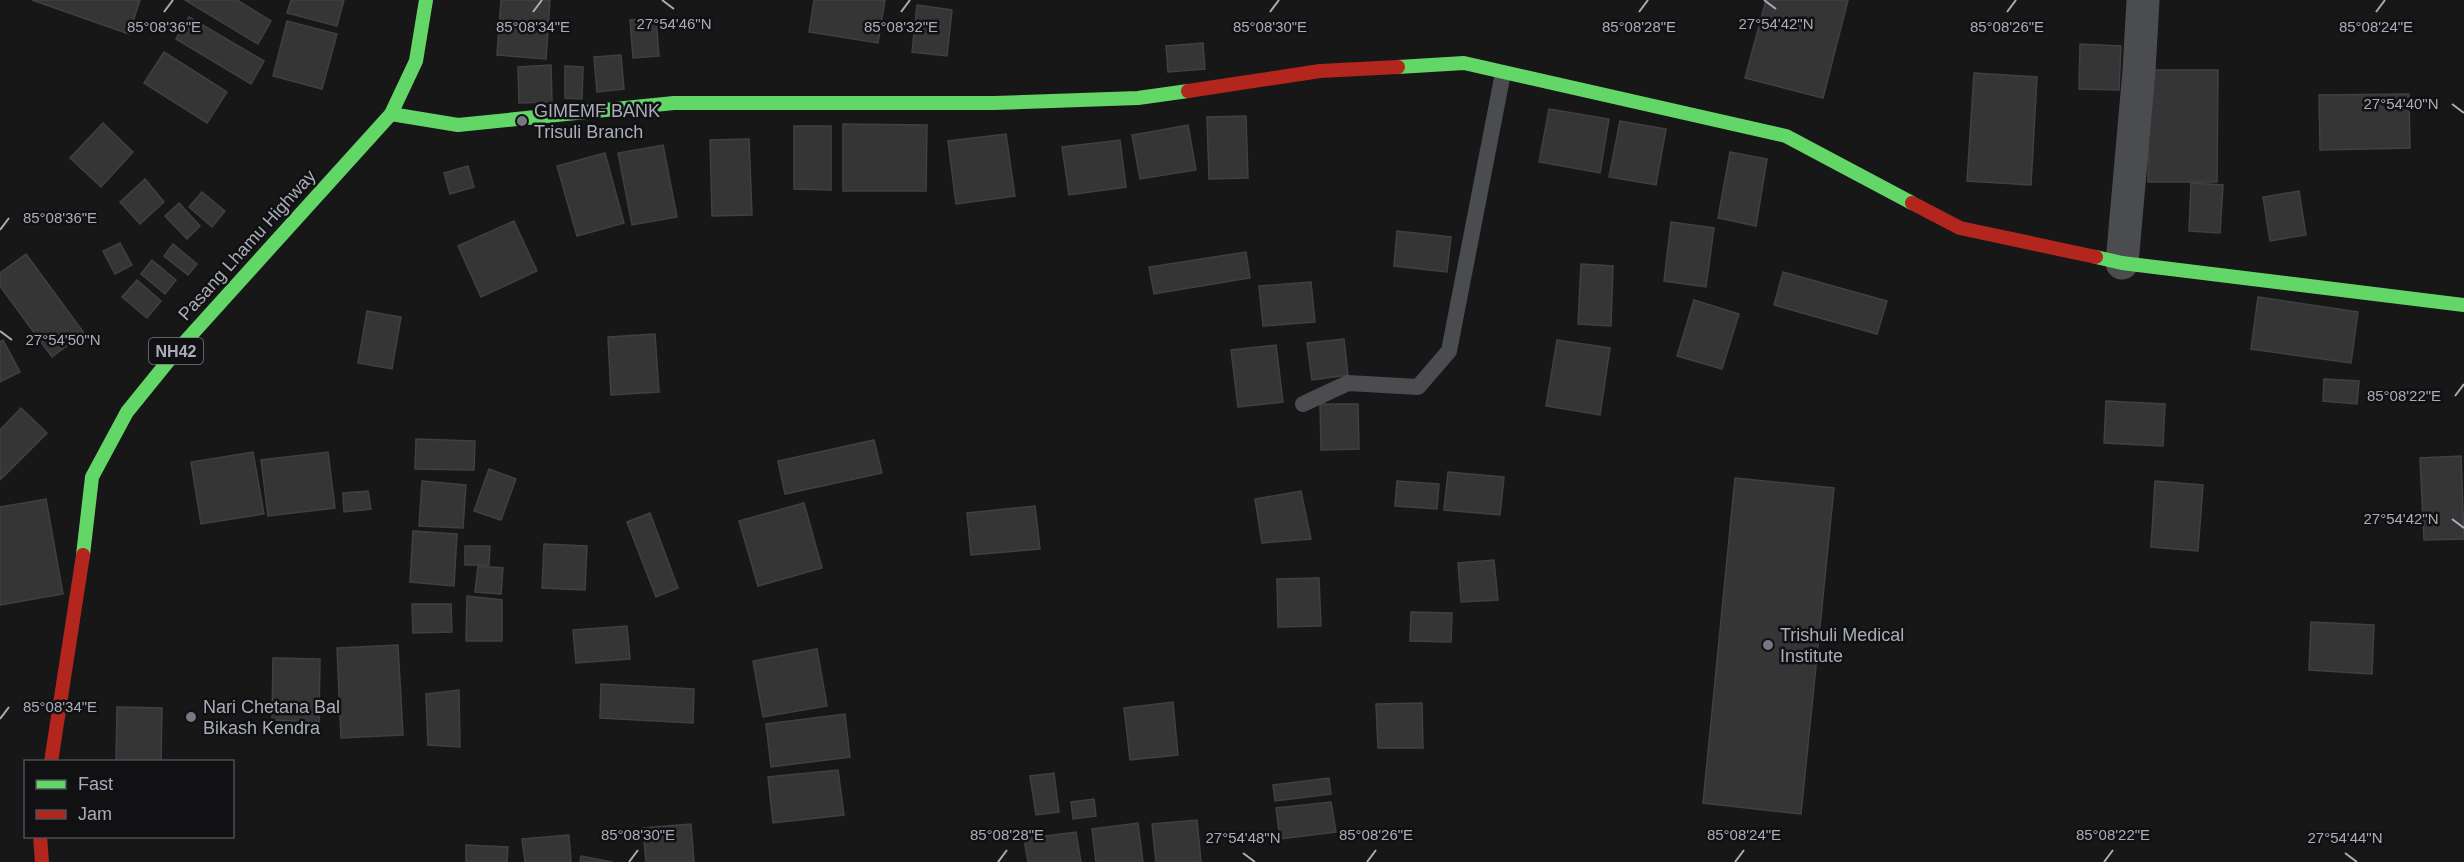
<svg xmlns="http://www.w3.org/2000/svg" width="2464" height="862" viewBox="0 0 2464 862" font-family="Arial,sans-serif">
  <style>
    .building { fill: #353536; stroke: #3f4043; stroke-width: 1.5 }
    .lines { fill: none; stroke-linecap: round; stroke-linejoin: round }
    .lane { stroke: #4b4c50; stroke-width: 16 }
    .street { stroke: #4b4c50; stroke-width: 33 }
    .fast { stroke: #63d668; stroke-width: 14 }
    .jam { stroke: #b3261e; stroke-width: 14 }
    .ticks { fill: none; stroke: #a8adb8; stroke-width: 2 }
    .poi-dot { fill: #757880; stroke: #111113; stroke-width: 2 }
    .labels { text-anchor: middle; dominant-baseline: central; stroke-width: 5; stroke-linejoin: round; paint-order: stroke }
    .shield { fill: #111113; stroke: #7b7e86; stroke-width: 1.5 }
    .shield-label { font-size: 16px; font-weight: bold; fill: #a8adb8 }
    .poi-label { font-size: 18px; fill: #a8adb8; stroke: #111113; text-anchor: start }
    .street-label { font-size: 18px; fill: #a8adb8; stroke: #111113 }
    .ticks-label { font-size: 15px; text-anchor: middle; fill: #a8adb8; stroke: #111113; stroke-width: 5; stroke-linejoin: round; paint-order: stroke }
  </style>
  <rect width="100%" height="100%" fill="#171717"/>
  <!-- building -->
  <g class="building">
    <polygon points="32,0 140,0 129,34"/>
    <polygon points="185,0 237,0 271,21 258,44"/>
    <polygon points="291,0 344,0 337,26 287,13"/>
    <polygon points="501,0 550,0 546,59 497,55"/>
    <polygon points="814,0 885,0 878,43 809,32"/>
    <polygon points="1766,0 1848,0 1823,98 1745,78"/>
    <polygon points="917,5 952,10 947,56 912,52"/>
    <polygon points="189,17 264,61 251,84 176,39"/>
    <polygon points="656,18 659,56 633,58 630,20"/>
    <polygon points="287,21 337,34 322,89 273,76"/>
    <polygon points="1203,43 1205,69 1168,72 1166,46"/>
    <polygon points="2080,44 2121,46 2119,90 2079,89"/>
    <polygon points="164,52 227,92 207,123 144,83"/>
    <polygon points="621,55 624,89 597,92 594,57"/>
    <polygon points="551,65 552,102 519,103 518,67"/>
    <polygon points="565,66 583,67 582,99 565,98"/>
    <polygon points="2149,70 2218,70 2217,182 2148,182"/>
    <polygon points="1974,73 2037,77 2031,185 1967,181"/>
    <polygon points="2409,94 2410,148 2320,150 2319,95"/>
    <polygon points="1549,109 1609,119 1600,173 1539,162"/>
    <polygon points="1246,116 1248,178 1209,179 1207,117"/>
    <polygon points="1620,121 1666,129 1656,185 1609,177"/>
    <polygon points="103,123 133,152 101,187 70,158"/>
    <polygon points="843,124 927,125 926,191 843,191"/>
    <polygon points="1188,125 1196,170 1140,179 1132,135"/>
    <polygon points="794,126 831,126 831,190 794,189"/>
    <polygon points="1006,134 1015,196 956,204 948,141"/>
    <polygon points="749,139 752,215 712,216 710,140"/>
    <polygon points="1120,140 1126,187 1069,195 1062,147"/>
    <polygon points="663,145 677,217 632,225 618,153"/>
    <polygon points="1730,152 1767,159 1756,226 1718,218"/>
    <polygon points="605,153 624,223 577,236 557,166"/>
    <polygon points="468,166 474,187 450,194 444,173"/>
    <polygon points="145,179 164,202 140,224 120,202"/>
    <polygon points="2191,183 2223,185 2220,233 2189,231"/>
    <polygon points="2299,191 2306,235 2270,241 2263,197"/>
    <polygon points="202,192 225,211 212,227 189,207"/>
    <polygon points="179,203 200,226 187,239 165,216"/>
    <polygon points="514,221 537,271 481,297 458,246"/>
    <polygon points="1671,222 1714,228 1706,287 1664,281"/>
    <polygon points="1397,231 1451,237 1447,272 1394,266"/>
    <polygon points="120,243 132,265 115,274 103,251"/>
    <polygon points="173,244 197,264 188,275 164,256"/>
    <polygon points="1246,252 1250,278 1154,294 1149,267"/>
    <polygon points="26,254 84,333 52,357 0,286 0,273"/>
    <polygon points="152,260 176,280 165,294 141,274"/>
    <polygon points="1581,264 1613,266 1611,326 1578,324"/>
    <polygon points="1783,272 1887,301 1877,334 1774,305"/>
    <polygon points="137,280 161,301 147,318 122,297"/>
    <polygon points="1311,282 1315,322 1263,326 1259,286"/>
    <polygon points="2258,297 2358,312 2351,363 2251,349"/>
    <polygon points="1694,300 1739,314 1722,369 1677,356"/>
    <polygon points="367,311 401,317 392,369 358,363"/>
    <polygon points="655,334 659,392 611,395 608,337"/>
    <polygon points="1344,339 1348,375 1312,380 1307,343"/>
    <polygon points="3,340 20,372 0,382 0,342"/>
    <polygon points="1557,340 1610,348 1600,415 1546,406"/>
    <polygon points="1276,345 1283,402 1238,407 1231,350"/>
    <polygon points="2324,379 2359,381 2357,404 2323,401"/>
    <polygon points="2106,401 2165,404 2163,446 2104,443"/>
    <polygon points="1320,404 1358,404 1359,449 1321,450"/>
    <polygon points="21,408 47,433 0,480 0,430"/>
    <polygon points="416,439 475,441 474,470 415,469"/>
    <polygon points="874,440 882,473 785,494 778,461"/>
    <polygon points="253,452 264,514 201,524 191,462"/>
    <polygon points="328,452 335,508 268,516 261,460"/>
    <polygon points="2461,456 2464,539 2424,540 2420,458"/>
    <polygon points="489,469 516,479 501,520 474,511"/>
    <polygon points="1448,472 1504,477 1500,515 1444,510"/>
    <polygon points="1735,478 1834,488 1801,814 1703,803"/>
    <polygon points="422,481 466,485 463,528 419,526"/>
    <polygon points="1397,481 1439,484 1437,509 1395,506"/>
    <polygon points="2155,481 2203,485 2198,551 2151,547"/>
    <polygon points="368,491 371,509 344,512 343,493"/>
    <polygon points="1301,491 1311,539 1262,543 1255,499"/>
    <polygon points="46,499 63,594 0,605 0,507"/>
    <polygon points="804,503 822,568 758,586 739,521"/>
    <polygon points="1035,506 1040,549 971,555 967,513"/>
    <polygon points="650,513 678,588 656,597 627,522"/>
    <polygon points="413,531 457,534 454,586 410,582"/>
    <polygon points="544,544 587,546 585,590 542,588"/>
    <polygon points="465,546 490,546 489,565 465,565"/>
    <polygon points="1494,560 1498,600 1461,602 1458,563"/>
    <polygon points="478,566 503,568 501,594 475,592"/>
    <polygon points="1319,578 1321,626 1278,627 1277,579"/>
    <polygon points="467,596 502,600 502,641 466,641"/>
    <polygon points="412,604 451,604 452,632 413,633"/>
    <polygon points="1411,612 1452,613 1451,642 1410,641"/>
    <polygon points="2311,622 2374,625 2372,674 2309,670"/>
    <polygon points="627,626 630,659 576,663 573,630"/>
    <polygon points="398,645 403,735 341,738 337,648"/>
    <polygon points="817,649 827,706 763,717 753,661"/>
    <polygon points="273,658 320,659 319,722 272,720"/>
    <polygon points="601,684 694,689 693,723 600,718"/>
    <polygon points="459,690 460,747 428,745 426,694"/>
    <polygon points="1173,702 1178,755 1130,760 1124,708"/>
    <polygon points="1422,703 1423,748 1378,748 1376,704"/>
    <polygon points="117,707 162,708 161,762 116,762"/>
    <polygon points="845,714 850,757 771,767 766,724"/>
    <polygon points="838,770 844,815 773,823 768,777"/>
    <polygon points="1054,773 1059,812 1036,815 1030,776"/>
    <polygon points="1329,778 1331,794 1275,801 1273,785"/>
    <polygon points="1094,799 1096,816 1073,819 1071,802"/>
    <polygon points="1331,802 1336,832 1280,839 1276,808"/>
    <polygon points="1197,820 1201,862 1156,862 1152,824"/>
    <polygon points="1138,823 1143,862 1096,862 1092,829"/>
    <polygon points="691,824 694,862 646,862 643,828"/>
    <polygon points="1076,832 1081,862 1028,862 1024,839"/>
    <polygon points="569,835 571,862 525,862 522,839"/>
    <polygon points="466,845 508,847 507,862 466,862"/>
    <polygon points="581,856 612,862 580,862"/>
  </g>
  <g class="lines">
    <!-- lane -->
    <polyline class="lane" points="1303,404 1348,383 1418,387 1449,351 1503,73"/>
    <!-- street -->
    <polyline class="street" points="2122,263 2139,71 2143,0"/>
    <!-- fast -->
    <g class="fast">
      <polyline points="1398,67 1464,63 1786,136 1912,203"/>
      <polyline points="391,114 458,125 674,103 994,103 1138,98 1188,91"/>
      <polyline points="2096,257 2122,263 2464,305"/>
      <polyline points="83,555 92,477 127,412 174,354 391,114 416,61 426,0"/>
    </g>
    <!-- jam -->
    <g class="jam">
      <polyline points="1188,91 1320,71 1398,67"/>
      <polyline points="1912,203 1960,228 2096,257"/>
      <polyline points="51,762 83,555"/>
      <polyline points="40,836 42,862"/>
    </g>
  </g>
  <!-- ticks -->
  <path class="ticks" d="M662,0L674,9M1764,0L1776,9M164,12L173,0M533,12L542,0M901,12L910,0M1270,12L1279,0M1639,12L1648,0M2007,12L2016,0M2376,12L2385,0M2452,104L2464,113M0,230L9,218M0,331L12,340M2455,396L2464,384M2452,519L2464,528M0,719L9,707M1243,853L1255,862M2345,853L2357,862M629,862L638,850M998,862L1007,850M1367,862L1376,850M1735,862L1744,850M2104,862L2113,850"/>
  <!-- markers -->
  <g class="poi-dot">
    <circle cx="522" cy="121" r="6"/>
    <circle cx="1768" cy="645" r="6"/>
    <circle cx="191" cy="717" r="6"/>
  </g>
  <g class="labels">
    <!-- shield labels -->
    <rect class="shield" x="149" y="338" width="54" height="26" rx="4.5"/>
    <g class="shield-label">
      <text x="176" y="351">NH42</text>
    </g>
    <!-- poi labels -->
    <g class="poi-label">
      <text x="534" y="111">GIMEMF BANK<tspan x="534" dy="21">Trisuli Branch</tspan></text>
      <text x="1780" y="635">Trishuli Medical<tspan x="1780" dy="21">Institute</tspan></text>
      <text x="203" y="707">Nari Chetana Bal<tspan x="203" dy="21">Bikash Kendra</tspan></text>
    </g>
    <!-- street labels -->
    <g class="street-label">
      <text transform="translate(247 245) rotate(-48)">Pasang Lhamu Highway</text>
    </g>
  </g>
  <g class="ticks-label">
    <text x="1776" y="29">27°54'42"N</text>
    <text x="674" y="29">27°54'46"N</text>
    <text x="164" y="32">85°08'36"E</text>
    <text x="533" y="32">85°08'34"E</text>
    <text x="901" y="32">85°08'32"E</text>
    <text x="1270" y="32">85°08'30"E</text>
    <text x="1639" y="32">85°08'28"E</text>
    <text x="2007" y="32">85°08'26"E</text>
    <text x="2376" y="32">85°08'24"E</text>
    <text x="2401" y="109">27°54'40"N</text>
    <text x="60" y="223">85°08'36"E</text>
    <text x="63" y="345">27°54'50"N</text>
    <text x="2404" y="401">85°08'22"E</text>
    <text x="2401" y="524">27°54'42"N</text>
    <text x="60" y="712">85°08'34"E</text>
    <text x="638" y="840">85°08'30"E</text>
    <text x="1007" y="840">85°08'28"E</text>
    <text x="1376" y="840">85°08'26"E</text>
    <text x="1744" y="840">85°08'24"E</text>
    <text x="2113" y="840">85°08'22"E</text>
    <text x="1243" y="843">27°54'48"N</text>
    <text x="2345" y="843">27°54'44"N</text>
  </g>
  <!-- legend -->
  <rect x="24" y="760" width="210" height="78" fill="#111113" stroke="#4d4f55" stroke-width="1.5"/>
  <rect x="36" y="780" width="30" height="9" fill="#63d668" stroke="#4d4f55" stroke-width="1.5"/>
  <text x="78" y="790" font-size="18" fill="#a8adb8">Fast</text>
  <rect x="36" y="810" width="30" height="9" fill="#b3261e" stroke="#4d4f55" stroke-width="1.5"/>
  <text x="78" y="820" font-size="18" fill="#a8adb8">Jam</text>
</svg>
